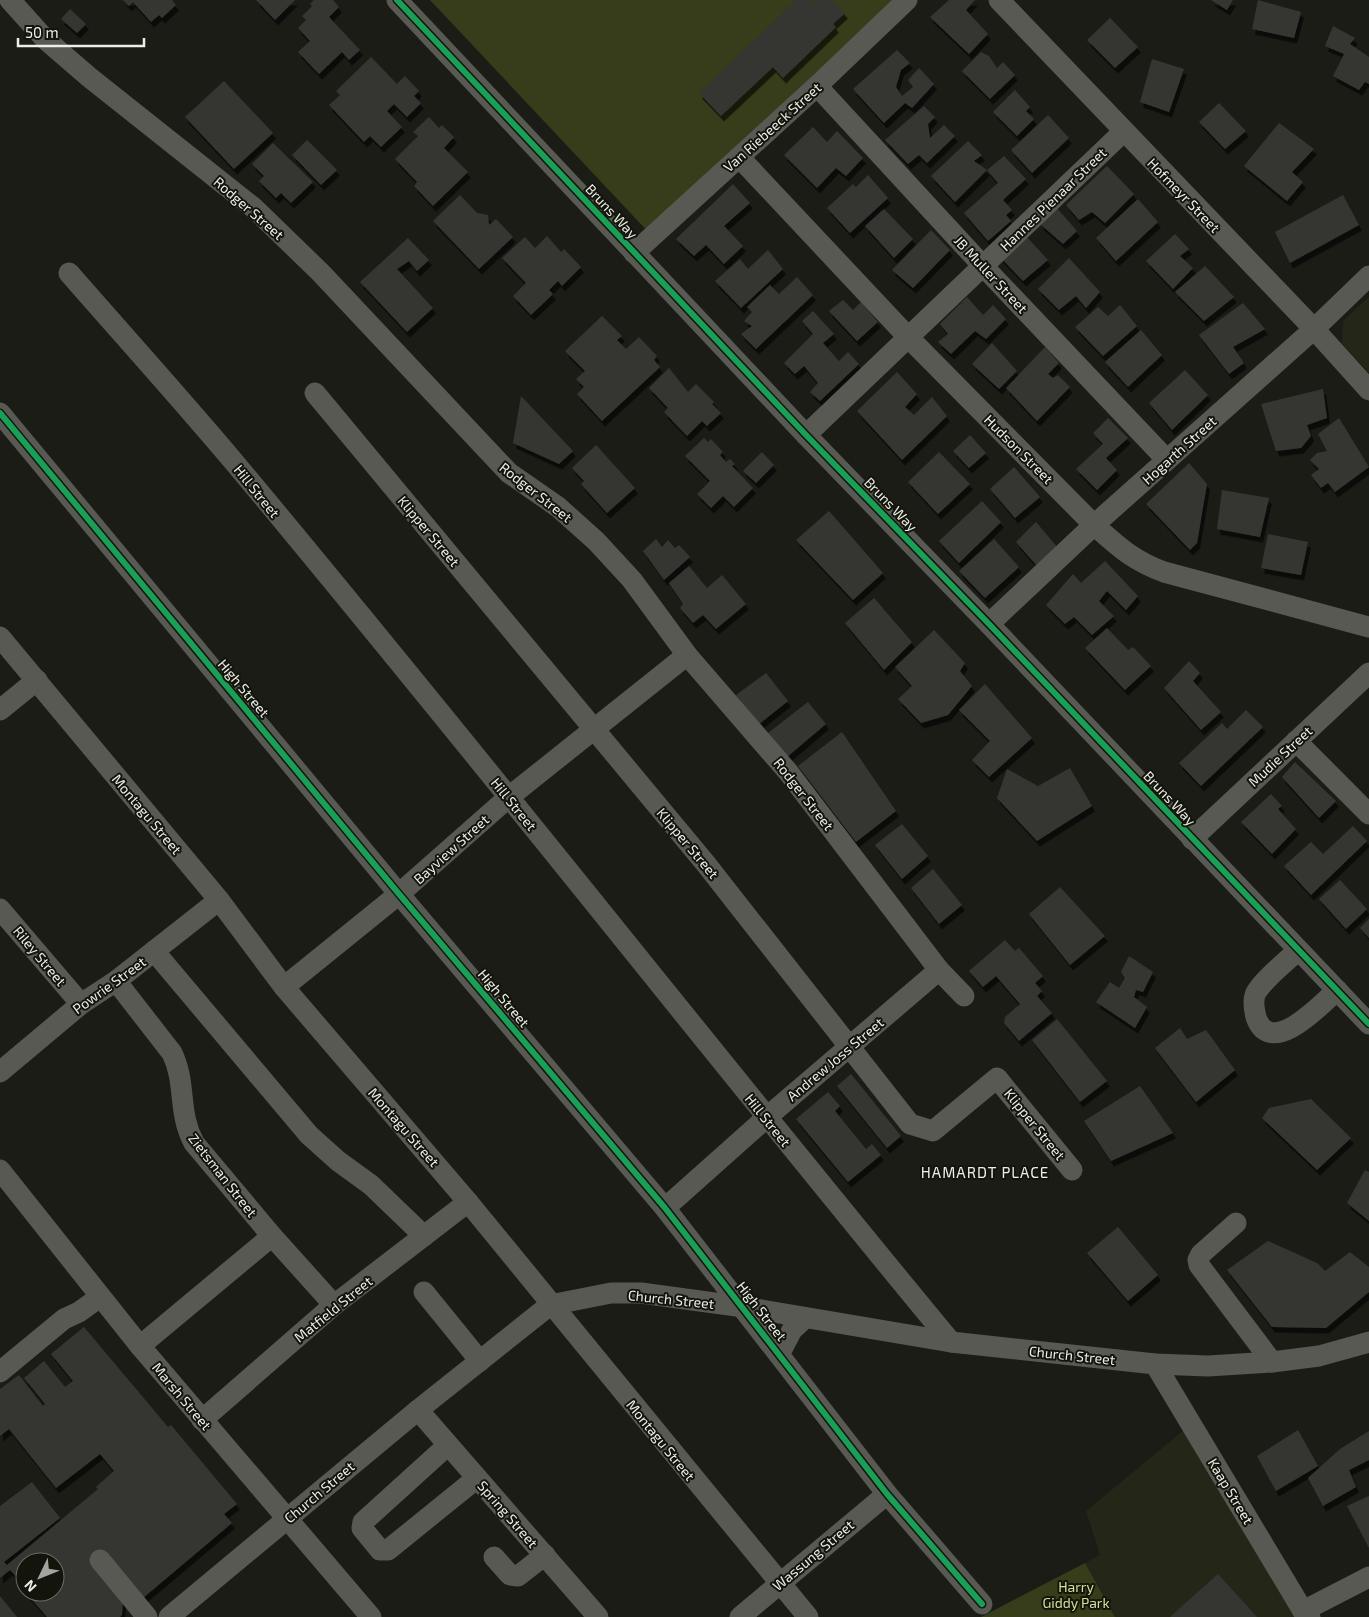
<svg xmlns="http://www.w3.org/2000/svg" width="1369" height="1617" viewBox="0 0 1369 1617" font-family="'Exo 2',sans-serif">
  <style>
    .built { fill: #242618 }
    .green { fill: #373d1a }
    .building { fill: #363632; filter: url(#shadow) }
    .lines { fill: none; stroke-linecap: round; stroke-linejoin: round }
    .minor { stroke: #575952; stroke-width: 21 }
    .cycleway-casing { stroke: #13150c; stroke-width: 9 }
    .cycleway { stroke: #1a9f57; stroke-width: 6 }
    .labels { text-anchor: middle; dominant-baseline: central; stroke-width: 4; stroke-linejoin: round; paint-order: stroke }
    .street-label { font-size: 14px; fill: #eceee7; stroke: #13150c }
    .park-label { font-size: 14px; fill: #d1e195; stroke: #13150c }
    .neighbourhood-label { font-size: 15px; letter-spacing: 1px; fill: #eceee7; stroke: #13150c }
  </style>
  <defs>
    <filter id="shadow"><feDropShadow dx="3" dy="5.5" stdDeviation="0" flood-color="#0009"/></filter>
  </defs>
  <rect width="100%" height="100%" fill="#1b1c16"/>
  <!-- built -->
  <g class="built">
    <polygon points="1369,297 1369,373 1342,344 1343,321"/>
    <polygon points="1184,1430 1300,1617 1115,1617 1085,1563 1100,1555 1086,1511"/>
  </g>
  <!-- green -->
  <g class="green">
    <polygon points="430,0 903,0 652,236"/>
    <polygon points="1085,1563 1115,1617 981,1617"/>
  </g>
  <!-- building -->
  <g class="building">
    <polygon points="123,0 172,0 176,5 162,18 159,15 151,22 133,2 129,6"/>
    <polygon points="256,0 295,0 275,20"/>
    <polygon points="314,0 333,0 339,7 329,17 360,50 349,60 342,52 319,74 298,52 310,41 298,28 306,20 302,16 312,6 310,4"/>
    <polygon points="796,0 810,0 813,3 816,0 832,0 845,13 833,24 836,27 783,78 773,67 721,116 699,93"/>
    <polygon points="949,0 975,0 966,10 988,34 969,54 930,17"/>
    <polygon points="1211,0 1233,0 1227,10"/>
    <polygon points="1258,0 1301,12 1294,38 1252,29"/>
    <polygon points="70,9 86,24 77,33 61,19"/>
    <polygon points="1110,18 1138,47 1115,68 1087,40"/>
    <polygon points="1333,26 1355,38 1350,44 1369,57 1369,84 1365,82 1359,90 1333,76 1344,54 1325,46"/>
    <polygon points="897,50 910,63 901,70 896,87 902,96 913,87 908,80 919,68 934,84 912,108 905,103 884,123 853,89"/>
    <polygon points="981,52 989,56 997,68 1003,62 1015,75 990,99 962,71"/>
    <polygon points="371,57 397,84 405,76 419,91 414,96 421,103 407,117 394,104 387,111 402,127 381,147 370,136 364,142 329,105 340,95 336,91"/>
    <polygon points="1152,59 1184,69 1169,112 1140,102"/>
    <polygon points="224,81 273,133 234,169 185,117"/>
    <polygon points="1015,90 1030,107 1026,111 1034,119 1017,136 993,112"/>
    <polygon points="1219,103 1246,131 1225,149 1199,122"/>
    <polygon points="924,106 935,117 928,124 930,138 944,125 955,136 927,163 919,155 908,164 885,140"/>
    <polygon points="1048,115 1069,138 1032,173 1011,150"/>
    <polygon points="429,117 439,128 442,125 454,137 444,148 468,172 433,206 414,186 417,182 395,159 418,136 413,132"/>
    <polygon points="1279,123 1314,149 1292,172 1303,182 1287,201 1244,166"/>
    <polygon points="813,127 827,142 837,131 863,158 846,176 836,168 817,188 784,155"/>
    <polygon points="307,140 337,170 321,185 292,155"/>
    <polygon points="968,141 982,155 974,161 987,170 955,202 931,176"/>
    <polygon points="273,143 313,182 291,203 281,193 276,198 259,181 264,176 252,164"/>
    <polygon points="1004,156 1026,179 1003,200 1012,210 1006,215 1011,221 988,241 964,213 998,183 987,170"/>
    <polygon points="1107,166 1134,194 1105,223 1092,212 1079,220 1066,205"/>
    <polygon points="868,175 888,198 850,233 827,208 853,184 856,187"/>
    <polygon points="733,184 750,203 724,226 743,246 724,264 706,245 694,256 676,239"/>
    <polygon points="460,195 477,213 488,215 489,225 496,219 513,237 479,269 433,221"/>
    <polygon points="1343,195 1359,225 1290,263 1275,232"/>
    <polygon points="1138,199 1158,222 1116,261 1096,238"/>
    <polygon points="1056,207 1077,231 1063,244 1040,224"/>
    <polygon points="884,209 913,239 894,258 865,226"/>
    <polygon points="931,230 950,250 913,288 892,270"/>
    <polygon points="1024,234 1048,260 1023,281 1000,257"/>
    <polygon points="1175,234 1189,249 1180,256 1193,268 1173,289 1146,261"/>
    <polygon points="547,236 561,252 564,249 581,267 562,286 558,281 549,290 553,294 531,315 513,296 526,283 502,258 525,237 535,248"/>
    <polygon points="408,238 429,260 417,271 409,261 397,269 433,308 407,332 360,282"/>
    <polygon points="768,250 783,269 741,308 715,281 740,259 748,269"/>
    <polygon points="1069,258 1100,292 1086,308 1076,296 1059,310 1038,289"/>
    <polygon points="1205,266 1234,297 1204,321 1175,292"/>
    <polygon points="797,277 813,295 756,349 741,334 752,326 744,321 752,312 747,307 770,285 779,294"/>
    <polygon points="967,297 983,315 993,305 1006,319 986,339 975,331 951,354 938,342 948,334 940,324"/>
    <polygon points="843,300 853,310 861,302 878,322 857,341 829,311"/>
    <polygon points="1243,303 1265,329 1233,347 1244,363 1229,374 1199,335"/>
    <polygon points="1120,305 1137,326 1103,356 1075,327 1098,307 1108,316"/>
    <polygon points="813,311 834,334 823,343 839,361 848,352 859,364 820,401 810,392 818,383 804,366 795,374 784,363 813,334 802,321"/>
    <polygon points="602,316 622,336 617,340 626,349 639,337 657,356 654,360 660,367 602,421 577,394 584,387 576,379 585,371 565,351"/>
    <polygon points="1141,330 1162,355 1128,387 1105,362"/>
    <polygon points="992,343 1017,371 999,389 972,364"/>
    <polygon points="1045,347 1059,363 1048,374 1053,378 1058,375 1070,387 1037,421 1006,388"/>
    <polygon points="669,368 688,392 696,384 714,402 712,404 721,413 707,426 702,421 687,436 664,412 668,408 649,388"/>
    <polygon points="1185,370 1208,395 1172,430 1149,403"/>
    <polygon points="897,372 917,394 905,407 914,415 932,397 947,416 902,460 857,411"/>
    <polygon points="1323,389 1327,418 1307,425 1311,436 1301,448 1276,451 1261,404"/>
    <polygon points="521,396 573,451 559,464 513,443"/>
    <polygon points="1108,418 1128,438 1106,458 1117,470 1097,490 1076,469 1103,444 1093,433"/>
    <polygon points="1339,418 1369,467 1335,492 1328,483 1321,488 1311,475 1319,469 1310,460 1317,453 1327,451 1318,434"/>
    <polygon points="970,435 986,453 969,468 953,451"/>
    <polygon points="704,438 708,442 711,439 723,452 720,455 726,462 730,459 735,464 732,466 753,488 734,507 723,496 711,508 697,494 710,481 685,456"/>
    <polygon points="596,445 635,488 607,513 581,484 584,481 572,468"/>
    <polygon points="762,452 774,465 756,483 743,471"/>
    <polygon points="939,452 970,484 938,514 908,482"/>
    <polygon points="1189,463 1207,484 1197,543 1190,550 1146,504"/>
    <polygon points="1014,467 1040,497 1015,518 990,489"/>
    <polygon points="1222,490 1269,498 1260,537 1217,529"/>
    <polygon points="982,501 1001,522 959,563 939,541"/>
    <polygon points="829,511 883,573 853,600 796,540"/>
    <polygon points="1036,522 1058,548 1038,567 1016,542"/>
    <polygon points="1268,534 1308,542 1301,575 1261,568"/>
    <polygon points="656,539 662,547 668,540 675,548 679,545 690,557 664,580 643,551"/>
    <polygon points="994,539 1019,567 985,598 959,571"/>
    <polygon points="1105,561 1138,596 1126,610 1107,591 1099,601 1114,616 1092,635 1074,617 1065,624 1046,605 1073,574 1081,583"/>
    <polygon points="689,566 707,588 722,575 746,604 716,629 703,615 693,623 680,608 683,604 669,583"/>
    <polygon points="874,598 912,642 884,670 845,623"/>
    <polygon points="1107,628 1128,650 1133,647 1151,666 1125,690 1085,648"/>
    <polygon points="934,630 965,663 960,671 972,686 948,715 921,723 898,699 912,686 895,667"/>
    <polygon points="1189,661 1200,673 1193,681 1221,712 1201,730 1164,688"/>
    <polygon points="766,673 788,701 758,725 736,695"/>
    <polygon points="985,684 1032,738 989,777 972,760 990,741 959,710"/>
    <polygon points="808,702 826,724 787,757 768,733"/>
    <polygon points="1246,710 1263,727 1201,786 1179,763 1222,723 1227,729"/>
    <polygon points="842,732 896,811 856,842 798,766"/>
    <polygon points="1295,762 1336,801 1319,818 1282,777"/>
    <polygon points="1070,768 1092,806 1037,841 997,798 1007,769 1038,786"/>
    <polygon points="1271,794 1282,806 1278,809 1296,829 1272,854 1241,822"/>
    <polygon points="902,824 928,856 902,879 875,845"/>
    <polygon points="1353,826 1367,841 1311,895 1284,866 1311,842 1323,854"/>
    <polygon points="933,869 962,905 939,924 911,888"/>
    <polygon points="1340,880 1367,909 1346,929 1319,899"/>
    <polygon points="1060,887 1105,936 1070,965 1029,914"/>
    <polygon points="1369,919 1369,938 1360,928"/>
    <polygon points="1005,940 1015,951 1019,948 1043,976 1035,983 1042,991 1037,996 1052,1013 1019,1041 1004,1023 1005,1017 1020,1004 996,976 983,987 969,971"/>
    <polygon points="1129,956 1153,972 1143,992 1136,990 1134,997 1147,1007 1135,1028 1096,1002 1110,982 1119,988 1125,978 1121,972"/>
    <polygon points="1057,1019 1107,1081 1080,1102 1032,1040"/>
    <polygon points="1180,1028 1187,1039 1206,1030 1235,1070 1196,1102 1155,1048"/>
    <polygon points="851,1074 901,1136 887,1148 837,1086"/>
    <polygon points="1140,1086 1173,1133 1111,1161 1084,1121"/>
    <polygon points="828,1092 840,1106 835,1111 866,1149 872,1144 881,1155 848,1182 796,1119"/>
    <polygon points="1311,1099 1351,1138 1317,1170 1262,1118 1269,1108"/>
    <polygon points="1365,1170 1369,1172 1369,1221 1347,1203"/>
    <polygon points="1118,1227 1158,1275 1128,1301 1087,1253"/>
    <polygon points="1268,1241 1317,1263 1325,1271 1350,1252 1369,1267 1369,1292 1326,1328 1272,1327 1227,1270"/>
    <polygon points="84,1327 168,1427 171,1425 237,1504 224,1514 232,1523 143,1598 123,1599 122,1615 120,1617 47,1617 27,1594 30,1592 55,1592 55,1562 25,1562 25,1586 10,1570 0,1578 0,1506 32,1482 60,1518 4,1562 7,1565 98,1489 96,1487 114,1471 100,1454 56,1488 9,1429 0,1436 0,1389 19,1375 43,1406 45,1404 24,1378 44,1361 65,1387 73,1381 51,1354"/>
    <polygon points="1298,1430 1318,1466 1276,1491 1257,1456"/>
    <polygon points="1369,1431 1369,1460 1349,1470 1356,1487 1323,1506 1308,1478 1340,1449"/>
    <polygon points="1369,1496 1369,1548 1347,1506"/>
    <polygon points="1218,1574 1257,1617 1170,1617"/>
    <polygon points="0,1596 17,1617 0,1617"/>
  </g>
  <g class="lines">
    <!-- minor -->
    <g class="minor">
      <polyline points="10,0 45,39 89,77 254,208 321,273 509,473 558,507 596,541 632,580 687,655 789,773 939,970 964,996"/>
      <polyline points="397,0 806,435 989,624 1369,1024"/>
      <polyline points="999,0 1314,329 1369,390"/>
      <polyline points="817,86 983,266 1167,460"/>
      <path d="M739,157L908,337L1094,525C1119,547 1132,560 1164,572L1369,627"/>
      <polyline points="634,253 817,86 907,0"/>
      <path d="M69,273C124,336 180,398 234,462C477,752 710,1051 951,1342"/>
      <polyline points="315,393 706,864 910,1124 933,1131 997,1078 1072,1170"/>
      <polyline points="0,413 399,894 665,1208 887,1494 982,1604"/>
      <polyline points="806,435 1123,132"/>
      <polyline points="989,624 1094,525 1314,329 1369,276"/>
      <polyline points="0,637 219,900 284,987 468,1202 808,1617"/>
      <polyline points="0,710 37,680"/>
      <polyline points="1296,741 1369,814"/>
      <polyline points="1192,839 1369,673"/>
      <polyline points="0,909 81,1004"/>
      <path d="M1298,950C1285,963 1267,976 1257,991C1252,998 1254,1009 1256,1017C1270,1059 1320,1006 1337,990"/>
      <polyline points="154,951 309,1135 338,1161 371,1185 424,1236"/>
      <path d="M116,981L172,1053C187,1084 177,1111 194,1143L272,1236L334,1305"/>
      <polyline points="284,987 399,894 509,797 687,655"/>
      <polyline points="0,1072 81,1004 116,981 219,900"/>
      <polyline points="0,1170 140,1346 371,1617"/>
      <polyline points="665,1208 766,1118 939,970"/>
      <polyline points="1236,1223 1201,1254 1198,1260 1199,1265 1272,1362"/>
      <polyline points="424,1292 480,1361"/>
      <polyline points="140,1346 272,1236"/>
      <polyline points="780,1353 792,1330 805,1318"/>
      <polyline points="1155,1364 1303,1611 1310,1617"/>
      <polyline points="0,1372 64,1319 79,1312 100,1297"/>
      <polyline points="418,1410 598,1617"/>
      <polyline points="202,1420 334,1305 468,1202"/>
      <polyline points="448,1445 363,1522 362,1528 380,1550 388,1550 477,1478"/>
      <polyline points="494,1557 510,1575 518,1576 545,1555"/>
      <polyline points="100,1560 147,1617"/>
      <polyline points="1303,1611 1369,1577"/>
      <polyline points="169,1617 418,1410 550,1305 611,1293 641,1293 744,1307 951,1342 1155,1364 1208,1366 1272,1362 1319,1356 1369,1342"/>
      <polyline points="740,1617 887,1494"/>
    </g>
    <!-- cycleway casing -->
    <g class="cycleway-casing">
      <g id="cycleway">
        <polyline points="397,0 806,435 989,624 1369,1024"/>
        <polyline points="0,413 399,894 665,1208 887,1494 982,1604"/>
      </g>
    </g>
    <!-- cycleway -->
    <use href="#cycleway" class="cycleway"/>
  </g>
  <g class="labels">
    <!-- street labels -->
    <g class="street-label">
      <text transform="translate(772 127) rotate(-42)">Van Riebeeck Street</text>
      <text transform="translate(1184 195) rotate(46)">Hofmeyr Street</text>
      <text transform="translate(1053 199) rotate(-44)">Hannes Pienaar Street</text>
      <text transform="translate(249 208) rotate(41)">Rodger Street</text>
      <text transform="translate(612 211) rotate(47)">Bruns Way</text>
      <text transform="translate(991 274) rotate(47)">JB Muller Street</text>
      <text transform="translate(1019 449) rotate(45)">Hudson Street</text>
      <text transform="translate(1179 450) rotate(-42)">Hogarth Street</text>
      <text transform="translate(257 491) rotate(51)">Hill Street</text>
      <text transform="translate(536 492) rotate(38)">Rodger Street</text>
      <text transform="translate(891 504) rotate(46)">Bruns Way</text>
      <text transform="translate(429 531) rotate(50)">Klipper Street</text>
      <text transform="translate(244 688) rotate(50)">High Street</text>
      <text transform="translate(1280 756) rotate(-43)">Mudie Street</text>
      <text transform="translate(804 794) rotate(52)">Rodger Street</text>
      <text transform="translate(1170 798) rotate(47)">Bruns Way</text>
      <text transform="translate(514 804) rotate(51)">Hill Street</text>
      <text transform="translate(147 814) rotate(50)">Montagu Street</text>
      <text transform="translate(688 843) rotate(50)">Klipper Street</text>
      <text transform="translate(451 849) rotate(-42)">Bayview Street</text>
      <text transform="translate(40 956) rotate(50)">Riley Street</text>
      <text transform="translate(109 985) rotate(-36)">Powrie Street</text>
      <text transform="translate(504 998) rotate(50)">High Street</text>
      <text transform="translate(835 1059) rotate(-40)">Andrew Joss Street</text>
      <text transform="translate(768 1120) rotate(51)">Hill Street</text>
      <text transform="translate(1035 1124) rotate(51)">Klipper Street</text>
      <text transform="translate(404 1127) rotate(49)">Montagu Street</text>
      <text transform="translate(223 1175) rotate(52)">Zietsman Street</text>
      <text transform="translate(671 1299) rotate(6)">Church Street</text>
      <text transform="translate(333 1309) rotate(-39)">Matfield Street</text>
      <text transform="translate(762 1311) rotate(52)">High Street</text>
      <text transform="translate(1072 1355) rotate(6)">Church Street</text>
      <text transform="translate(182 1396) rotate(50)">Marsh Street</text>
      <text transform="translate(661 1440) rotate(51)">Montagu Street</text>
      <text transform="translate(1231 1491) rotate(59)">Kaap Street</text>
      <text transform="translate(319 1492) rotate(-40)">Church Street</text>
      <text transform="translate(508 1514) rotate(49)">Spring Street</text>
      <text transform="translate(813 1555) rotate(-40)">Wassung Street</text>
    </g>
    <!-- park labels -->
    <g class="park-label">
      <text x="1076" y="1586">Harry<tspan x="1076" dy="16">Giddy Park</tspan></text>
    </g>
    <!-- neighbourhood labels -->
    <g class="neighbourhood-label">
      <text x="985" y="1172">HAMARDT PLACE</text>
    </g>
  </g>
  <!-- north arrow -->
  <g transform="translate(40 1577) rotate(227)"><circle r="24" fill="#13150c" stroke="#6a6c64"/>
  <path d="M0-4L9 19L0 12L-9 19Z" fill="#a3a49e"/>
  <text y="-8" font-size="14" font-weight="bold" text-anchor="middle" fill="#eceee7">N</text>
  </g>
  <!-- scale -->
  <path d="M18 38v8h126v-8" fill="none" stroke="#eceee7" stroke-width="2.5"/>
  <text x="25" y="38" font-size="15" fill="#eceee7" stroke="#13150c" stroke-width="4" paint-order="stroke">50 m</text>
</svg>
